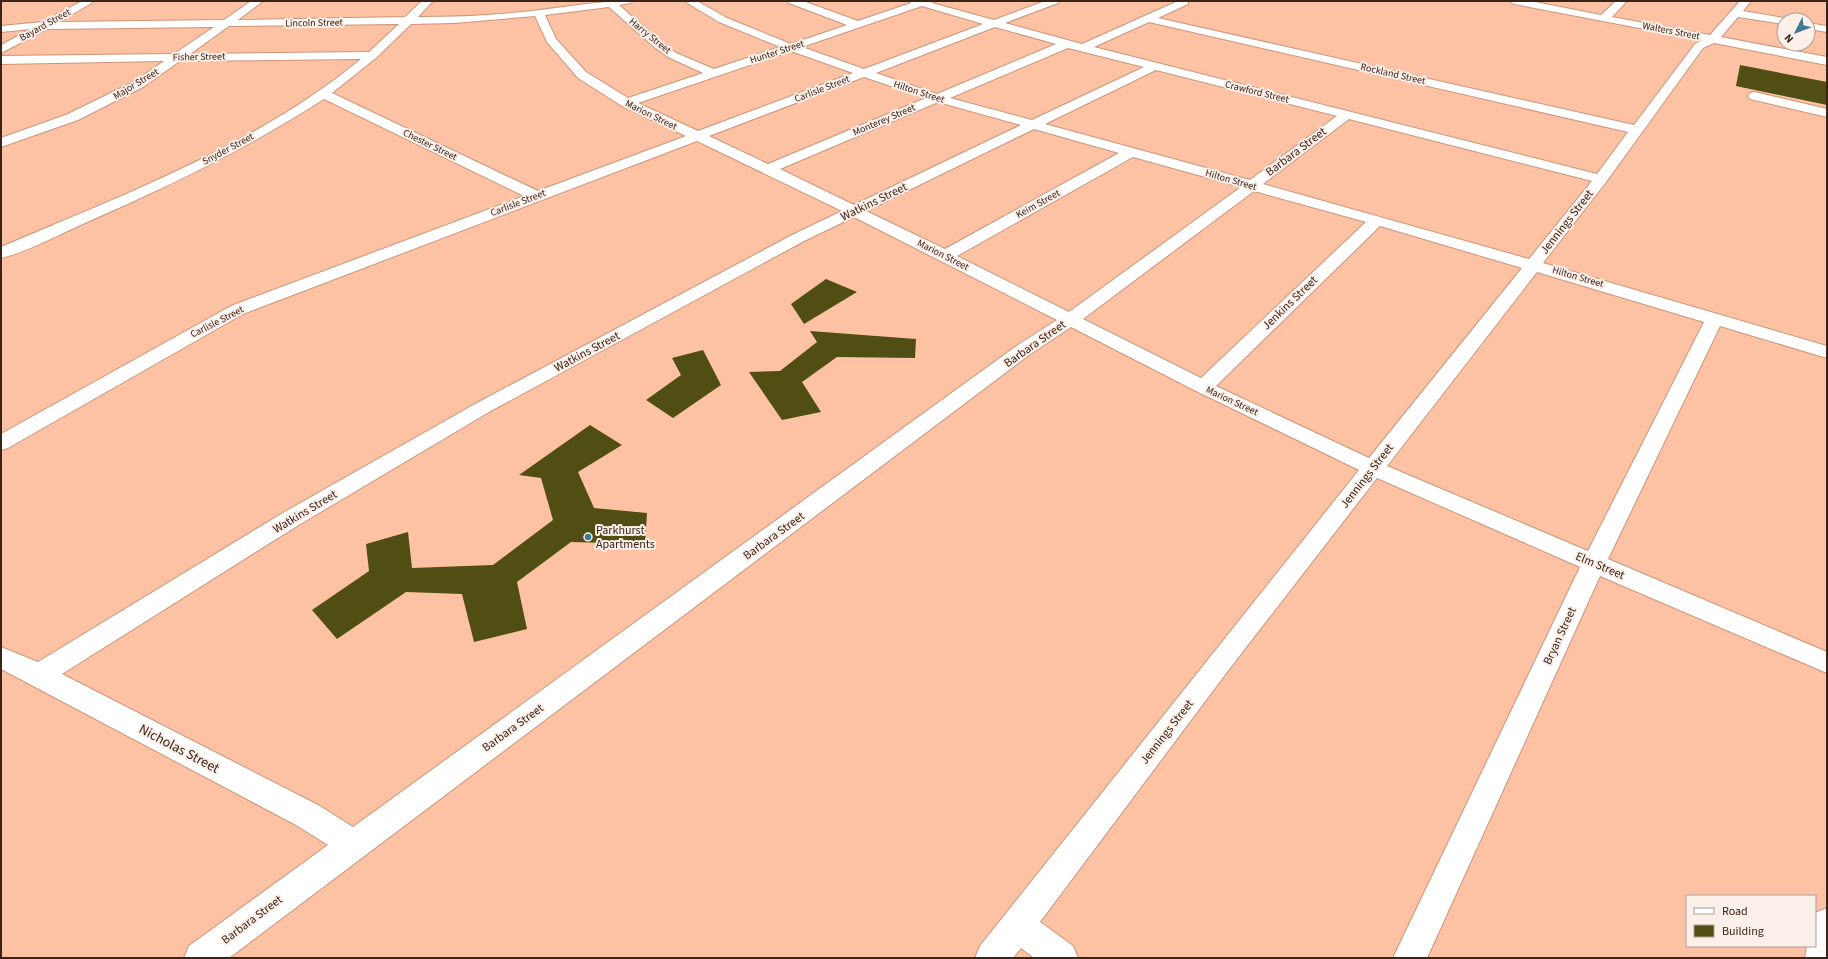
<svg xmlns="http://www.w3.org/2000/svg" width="1828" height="959" viewBox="0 0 1828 959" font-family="'Source Sans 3',sans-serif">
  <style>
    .building { fill: #504e12 }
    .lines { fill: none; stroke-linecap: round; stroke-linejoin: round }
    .minor-casing { stroke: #cc9478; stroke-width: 2 }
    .minor { fill: #fff; fill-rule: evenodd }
    .poi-dot { fill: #3f7992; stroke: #fbefe9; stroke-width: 1.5 }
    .labels { text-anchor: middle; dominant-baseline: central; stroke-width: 4; stroke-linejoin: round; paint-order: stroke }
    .far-street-label { font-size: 10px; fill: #3a2418; stroke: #fbefe9 }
    .street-label { font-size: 12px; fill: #3a2418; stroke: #fbefe9 }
    .poi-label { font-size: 12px; fill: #3a2418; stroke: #fbefe9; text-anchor: start }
    .near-street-label { font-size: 14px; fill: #3a2418; stroke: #fbefe9 }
  </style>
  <rect width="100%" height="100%" fill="#fdc2a4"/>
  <!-- building -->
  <g class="building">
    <polygon points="1740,65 1827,82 1827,105 1736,86"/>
    <polygon points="826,279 857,292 804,324 791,304"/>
    <polygon points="810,331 916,339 915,358 837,357 802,382 821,412 782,420 749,372 780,371 817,342"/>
    <polygon points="703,350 721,385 673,418 646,400 681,375 672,358"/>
    <polygon points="590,425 622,445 578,472 594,508 647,513 645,544 571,542 517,582 527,629 474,642 462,594 406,592 337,639 312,610 369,571 366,544 408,532 412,568 493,565 553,520 541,478 519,475"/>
  </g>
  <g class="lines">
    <!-- minor casing -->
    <g class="minor-casing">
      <g id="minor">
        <path d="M82,1H95L59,22L224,20L251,1H263L238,20L405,17L422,1H433L418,17C459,17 500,15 540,10C571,6 601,1 632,1L631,3L619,5L661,42L676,53L714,69L780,47L719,22L684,1H697L727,18L791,44L847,25L789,3L788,1H803L858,21L911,3L909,1H933L932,3L994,20L1045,1H1059L1058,3L1005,23L1082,44L1178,1H1188V4L1158,18L1634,125L1695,44L1702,40L1514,4L1509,1H1530L1601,15L1616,1H1627L1612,17L1710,35L1740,1H1751L1743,11L1784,18L1789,20H1784V24L1738,17L1721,37L1827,57V65L1714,43L1703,48L1606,182L1543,263L1827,346V358L1720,326L1608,559L1827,652V673L1600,576L1427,958H1393L1580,567L1377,478L1227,672L1040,922L1073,946L1078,958H1034L1021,948L1013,958H975L980,946L1359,470L1196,391L1071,327L1029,355L229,958H184L189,946L328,845L296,825L1,669V647L38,662L281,514L475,404L792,235L842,211L697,141L243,314L8,448L1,450V434L231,306L524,196L324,99C248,148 168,187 85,223C60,234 27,252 1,258V247C125,194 257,145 361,59L180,61L143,87L78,120L1,147V138L68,114L135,81L164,61L1,64V56L174,54L214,27L47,29L1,53V45L31,29L1,32V26L43,22ZM922,6L983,24L864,69L802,47ZM609,7L653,46L668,57L703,73L628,98L586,72L556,39L545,15ZM535,16L547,42L578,78L622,106L686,136L538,191L332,93L377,57L411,24L454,23ZM1149,22L1628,132L1597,174L1094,47ZM399,24L369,52L190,54L229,26ZM995,27L1056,44L937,94L876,73ZM1068,48L1144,67L1032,120L950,98ZM791,51L853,73L698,131L638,103ZM1156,70L1337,116L1250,180L1045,124ZM864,77L926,98L768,164L709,136ZM938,102L1021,125L854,205L780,169ZM1349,119L1592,181L1529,259L1263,184ZM1034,129L1119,153L945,249L866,211ZM1133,157L1241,187L1069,312L957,256ZM1254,191L1366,222L1201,378L1083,319ZM854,217L1057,320L1015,347L353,827L318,805L62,674L297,526L489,412L804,241ZM1380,226L1522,268L1369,458L1216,386ZM1537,272L1704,322L1588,551L1387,466Z"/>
        <polygon points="1808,23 1827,26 1827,32 1808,29"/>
        <polygon points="1754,92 1827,109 1827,117 1750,99 1748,96 1750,93"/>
        <polygon points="1827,908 1827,958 1805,958 1807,946 1815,946 1815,913"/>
      </g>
    </g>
    <!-- minor -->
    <use href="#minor" class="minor"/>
  </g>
  <!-- markers -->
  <circle class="poi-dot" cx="588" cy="537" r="4"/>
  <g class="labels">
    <!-- far-street labels -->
    <g class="far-street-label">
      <text transform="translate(314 23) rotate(-1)">Lincoln Street</text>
      <text transform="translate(45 25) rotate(-29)">Bayard Street</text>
      <text transform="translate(1671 31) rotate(11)">Walters Street</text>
      <text transform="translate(650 36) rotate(39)">Harry Street</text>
      <text transform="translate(777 52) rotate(-18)">Hunter Street</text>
      <text transform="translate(199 57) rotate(-1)">Fisher Street</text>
      <text transform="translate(1393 74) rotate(13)">Rockland Street</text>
      <text transform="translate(136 84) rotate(-31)">Major Street</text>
      <text transform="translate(822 89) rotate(-21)">Carlisle Street</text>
      <text transform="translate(919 92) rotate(18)">Hilton Street</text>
      <text transform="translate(1257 92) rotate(14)">Crawford Street</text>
      <text transform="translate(651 115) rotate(26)">Marion Street</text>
      <text transform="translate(884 120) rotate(-23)">Monterey Street</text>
      <text transform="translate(430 145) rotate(26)">Chester Street</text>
      <text transform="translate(228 149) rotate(-28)">Snyder Street</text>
      <text transform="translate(1231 180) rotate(16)">Hilton Street</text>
      <text transform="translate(518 203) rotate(-21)">Carlisle Street</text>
      <text transform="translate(1038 204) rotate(-29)">Keim Street</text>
      <text transform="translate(943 255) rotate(27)">Marion Street</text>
      <text transform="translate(1578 277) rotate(16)">Hilton Street</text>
      <text transform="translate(217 322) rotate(-27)">Carlisle Street</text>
      <text transform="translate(1232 401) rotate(25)">Marion Street</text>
    </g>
    <!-- street labels -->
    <g class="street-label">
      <text transform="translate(1296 152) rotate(-37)">Barbara Street</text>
      <text transform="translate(874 202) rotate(-26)">Watkins Street</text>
      <text transform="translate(1567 222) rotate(-52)">Jennings Street</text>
      <text transform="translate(1290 303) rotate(-44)">Jenkins Street</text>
      <text transform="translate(1035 344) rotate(-35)">Barbara Street</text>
      <text transform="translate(587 352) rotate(-28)">Watkins Street</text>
      <text transform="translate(1367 476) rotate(-52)">Jennings Street</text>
      <text transform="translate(305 512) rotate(-31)">Watkins Street</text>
      <text transform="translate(774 536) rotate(-36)">Barbara Street</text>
      <text transform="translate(1600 566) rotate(23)">Elm Street</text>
      <text transform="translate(1560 636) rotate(-65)">Bryan Street</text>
      <text transform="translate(513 728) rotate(-36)">Barbara Street</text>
      <text transform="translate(1167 732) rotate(-52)">Jennings Street</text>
      <text transform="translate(252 920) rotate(-37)">Barbara Street</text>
    </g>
    <!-- poi labels -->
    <g class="poi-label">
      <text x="596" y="530">Parkhurst<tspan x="596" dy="14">Apartments</tspan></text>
    </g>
    <!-- near-street labels -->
    <g class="near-street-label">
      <text transform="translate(179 749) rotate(28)">Nicholas Street</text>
    </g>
  </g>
  <!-- border -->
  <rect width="1828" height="959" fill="none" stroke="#3a2418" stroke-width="4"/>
  <!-- legend -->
  <rect x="1686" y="895" width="130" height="52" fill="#fbefe9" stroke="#ae9e95"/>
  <rect x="1694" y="908" width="20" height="6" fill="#ffffff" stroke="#ae9e95"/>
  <text x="1722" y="915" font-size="12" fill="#3a2418">Road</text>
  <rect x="1694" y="925" width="20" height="12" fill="#504e12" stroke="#ae9e95"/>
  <text x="1722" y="935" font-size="12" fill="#3a2418">Building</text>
  <!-- north arrow -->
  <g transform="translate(1796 32) rotate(228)"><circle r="19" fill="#fbefe9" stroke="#ae9e95"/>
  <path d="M0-3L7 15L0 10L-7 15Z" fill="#3f7992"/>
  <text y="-6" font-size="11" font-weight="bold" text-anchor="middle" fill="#3a2418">N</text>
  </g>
</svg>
